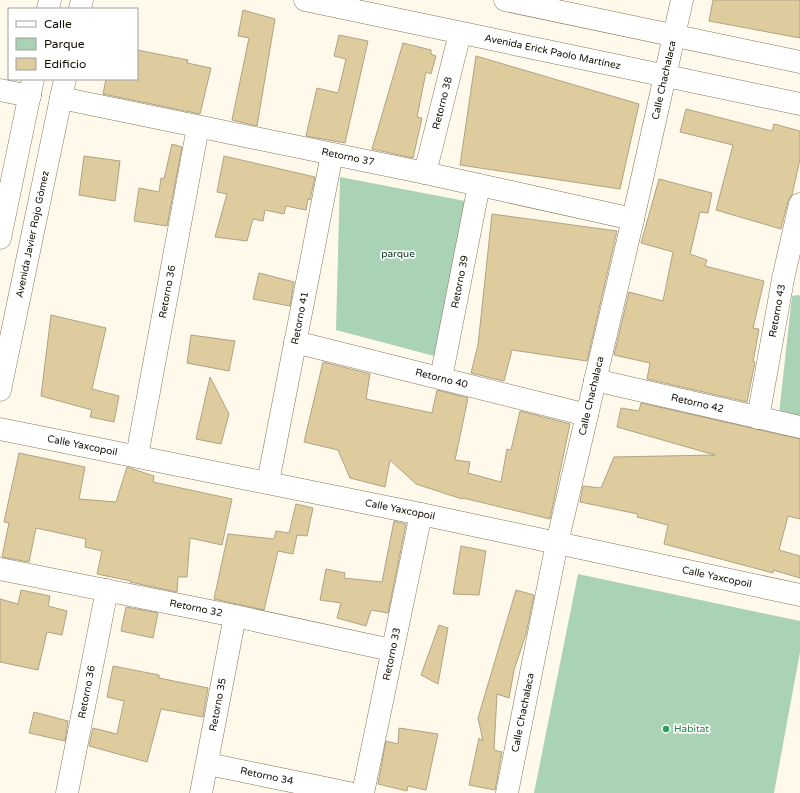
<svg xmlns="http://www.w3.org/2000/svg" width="800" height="793" viewBox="0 0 800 793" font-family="'Varela Round',sans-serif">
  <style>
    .green { fill: #a9d3b4 }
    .building { fill: #decc9e; stroke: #afa383 }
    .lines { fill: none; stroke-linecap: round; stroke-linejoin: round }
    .minor-casing { stroke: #827759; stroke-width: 23 }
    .major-casing { stroke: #827759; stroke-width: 23 }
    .minor { stroke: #fff; stroke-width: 22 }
    .major { stroke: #fff; stroke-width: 22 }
    .leisure-dot { fill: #2e9e5b; stroke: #fff; stroke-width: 1.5 }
    .labels { text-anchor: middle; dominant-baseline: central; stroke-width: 3.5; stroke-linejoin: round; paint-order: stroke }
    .street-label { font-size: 10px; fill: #130e04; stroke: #fff }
    .park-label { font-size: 10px; fill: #003518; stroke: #fff }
    .leisure-label { font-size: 10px; fill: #27864d; stroke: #fff; text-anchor: start }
  </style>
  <rect width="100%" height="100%" fill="#fff9ec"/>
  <!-- green -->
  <g class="green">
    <polygon points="340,177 470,202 438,357 336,330"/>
    <polygon points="798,295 800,296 800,419 779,414 792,296"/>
    <polygon points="578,574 800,621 800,652 774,793 534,793"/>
  </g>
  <!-- building -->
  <g class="building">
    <polygon points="713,0 800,0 800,38 709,21"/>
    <polygon points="243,10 275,19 257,126 232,120 249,38 238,36"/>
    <polygon points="339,35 368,41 345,143 306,136 317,88 338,93 346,59 334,56"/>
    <polygon points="403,43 431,50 431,54 436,56 431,74 426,72 417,117 422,118 413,158 372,149"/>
    <polygon points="137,50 188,60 187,63 211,68 200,114 103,94 106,79 137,79"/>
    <polygon points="476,56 639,104 620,189 460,165"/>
    <polygon points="686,109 772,131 774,124 800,131 800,159 792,195 788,201 781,229 716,210 733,145 680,132"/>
    <polygon points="172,144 182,147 167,226 134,221 139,188 159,192 161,178 164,179"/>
    <polygon points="84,156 120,161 115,201 79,195"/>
    <polygon points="224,156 315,177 310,200 308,199 306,210 286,206 284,214 265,210 263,221 253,219 247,241 215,237 227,194 217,192"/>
    <polygon points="659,179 712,193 708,213 700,212 690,254 707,260 705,266 764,281 753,328 759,329 753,362 755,362 747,402 647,379 650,363 614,355 629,292 663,301 673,252 641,243"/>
    <polygon points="492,214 617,231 587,361 512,350 504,381 471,373 478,345"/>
    <polygon points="259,273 294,282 290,306 253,299"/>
    <polygon points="51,315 106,328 92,389 119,396 114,422 90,417 92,410 41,396"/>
    <polygon points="191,335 235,341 229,371 187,363"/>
    <polygon points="323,362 370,374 366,399 432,413 437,390 468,398 455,460 470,462 468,473 501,482 507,449 511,450 520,411 570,424 550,519 463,498 462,499 416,484 390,460 385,487 350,478 338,450 304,442"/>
    <polygon points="210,377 229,414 221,444 196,439"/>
    <polygon points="641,403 800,439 800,519 788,516 779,550 800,556 800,578 773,570 773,573 664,544 668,525 637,517 638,514 580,502 583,486 601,488 614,457 715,455 617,427 621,408 639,411"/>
    <polygon points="19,453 85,467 79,499 116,502 127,467 154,476 153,482 232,499 222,545 190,538 187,577 178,577 177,592 130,582 131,581 97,574 102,551 85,547 86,539 36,528 29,562 2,557 9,523 4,522"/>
    <polygon points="296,504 313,508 307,536 297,535 293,554 278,551 264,610 214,599 228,534 274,539 276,531 289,533"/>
    <polygon points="394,521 406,524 388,613 371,610 366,626 337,618 341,603 320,600 326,569 345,573 344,578 382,582"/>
    <polygon points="461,546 486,551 479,595 453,594"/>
    <polygon points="21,590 50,596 48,606 67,611 62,635 47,632 38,670 0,662 0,599 18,604"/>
    <polygon points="516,590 534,595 526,634 514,670 509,698 497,694 494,750 502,752 495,790 469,785 479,738 483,741 478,718"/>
    <polygon points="126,607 158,613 153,638 121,631"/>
    <polygon points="439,625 448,628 438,684 421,675"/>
    <polygon points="113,666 159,675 159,678 208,688 203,717 161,709 147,762 89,746 93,728 117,734 124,701 107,697"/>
    <polygon points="34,712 68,721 65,741 29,733"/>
    <polygon points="399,728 438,734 426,790 408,786 407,791 378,784 386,741 398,744"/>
  </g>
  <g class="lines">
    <!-- minor casing -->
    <g class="minor-casing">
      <g id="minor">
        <polyline points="0,90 30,96"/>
        <path id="s1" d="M61,98L425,173L633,219"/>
        <path id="s2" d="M425,173L460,33"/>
        <path id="s3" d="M295,342L587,415"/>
        <path id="s4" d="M441,378L479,185"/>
        <path id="s5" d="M595,380L800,427"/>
        <path id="s6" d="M758,418L783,279L800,204"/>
        <path id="s7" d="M0,429L421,514L800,595"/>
        <path id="s8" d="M137,456L198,127"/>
        <path id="s9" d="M268,482L332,154"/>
        <path id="s10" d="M0,569L235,616L391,650"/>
        <path id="s11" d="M208,764L349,793"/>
        <path id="s12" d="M67,793L107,590"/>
        <path id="s13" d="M201,793L235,616"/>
        <path id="s14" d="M363,793L421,514"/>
        <path id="s15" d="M507,793L557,543L633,219L682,0"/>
      </g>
    </g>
    <!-- major casing -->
    <g class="major-casing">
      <g id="major">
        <path id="s16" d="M305,0L800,104"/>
        <polyline points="505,0 800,62"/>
        <polyline points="48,9 50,0"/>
        <polyline points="80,9 82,0"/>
        <polyline points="0,238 33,79"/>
        <path id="s17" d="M0,390L65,79"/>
      </g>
    </g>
    <!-- minor -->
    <use href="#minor" class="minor"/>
    <!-- major -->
    <use href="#major" class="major"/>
  </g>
  <!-- markers -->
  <circle class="leisure-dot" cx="666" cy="729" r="4"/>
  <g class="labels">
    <!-- street labels -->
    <g class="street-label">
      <text stroke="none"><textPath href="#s16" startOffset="253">Avenida Erick Paolo Martínez</textPath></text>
      <text stroke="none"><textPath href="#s15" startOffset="730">Calle Chachalaca</textPath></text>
      <text stroke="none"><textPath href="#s2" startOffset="72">Retorno 38</textPath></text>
      <text stroke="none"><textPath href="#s1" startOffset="293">Retorno 37</textPath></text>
      <text stroke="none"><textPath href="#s17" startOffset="159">Avenida Javier Rojo Gómez</textPath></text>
      <text stroke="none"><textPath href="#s4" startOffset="98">Retorno 39</textPath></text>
      <text stroke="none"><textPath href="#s8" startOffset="167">Retorno 36</textPath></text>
      <text stroke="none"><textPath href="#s6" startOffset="109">Retorno 43</textPath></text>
      <text stroke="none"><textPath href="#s9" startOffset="167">Retorno 41</textPath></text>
      <text stroke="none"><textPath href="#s3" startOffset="151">Retorno 40</textPath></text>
      <text stroke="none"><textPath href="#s15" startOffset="406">Calle Chachalaca</textPath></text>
      <text stroke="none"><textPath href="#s5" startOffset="105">Retorno 42</textPath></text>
      <text stroke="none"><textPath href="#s7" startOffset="84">Calle Yaxcopoil</textPath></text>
      <text stroke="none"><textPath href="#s7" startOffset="408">Calle Yaxcopoil</textPath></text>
      <text stroke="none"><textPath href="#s7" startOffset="732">Calle Yaxcopoil</textPath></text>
      <text stroke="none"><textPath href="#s10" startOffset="200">Retorno 32</textPath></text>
      <text stroke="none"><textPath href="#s14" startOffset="142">Retorno 33</textPath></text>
      <text stroke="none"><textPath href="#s12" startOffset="103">Retorno 36</textPath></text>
      <text stroke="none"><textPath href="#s13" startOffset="90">Retorno 35</textPath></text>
      <text stroke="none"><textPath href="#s15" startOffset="82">Calle Chachalaca</textPath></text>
      <text stroke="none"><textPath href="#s11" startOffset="60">Retorno 34</textPath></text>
    </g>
    <!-- park labels -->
    <g class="park-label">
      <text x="398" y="254">parque</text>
    </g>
    <!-- leisure labels -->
    <g class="leisure-label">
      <text x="674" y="729">Habitat</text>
    </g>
  </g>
  <!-- legend -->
  <rect x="8" y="8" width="130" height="72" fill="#ffffff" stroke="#a19f9b"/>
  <rect x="16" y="21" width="20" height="6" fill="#ffffff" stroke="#a19f9b"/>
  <text x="44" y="28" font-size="12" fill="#130e04">Calle</text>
  <rect x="16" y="38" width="20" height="12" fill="#a9d3b4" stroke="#a19f9b"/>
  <text x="44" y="48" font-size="12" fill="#130e04">Parque</text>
  <rect x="16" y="58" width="20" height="12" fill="#decc9e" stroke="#a19f9b"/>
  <text x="44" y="68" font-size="12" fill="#130e04">Edificio</text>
</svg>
